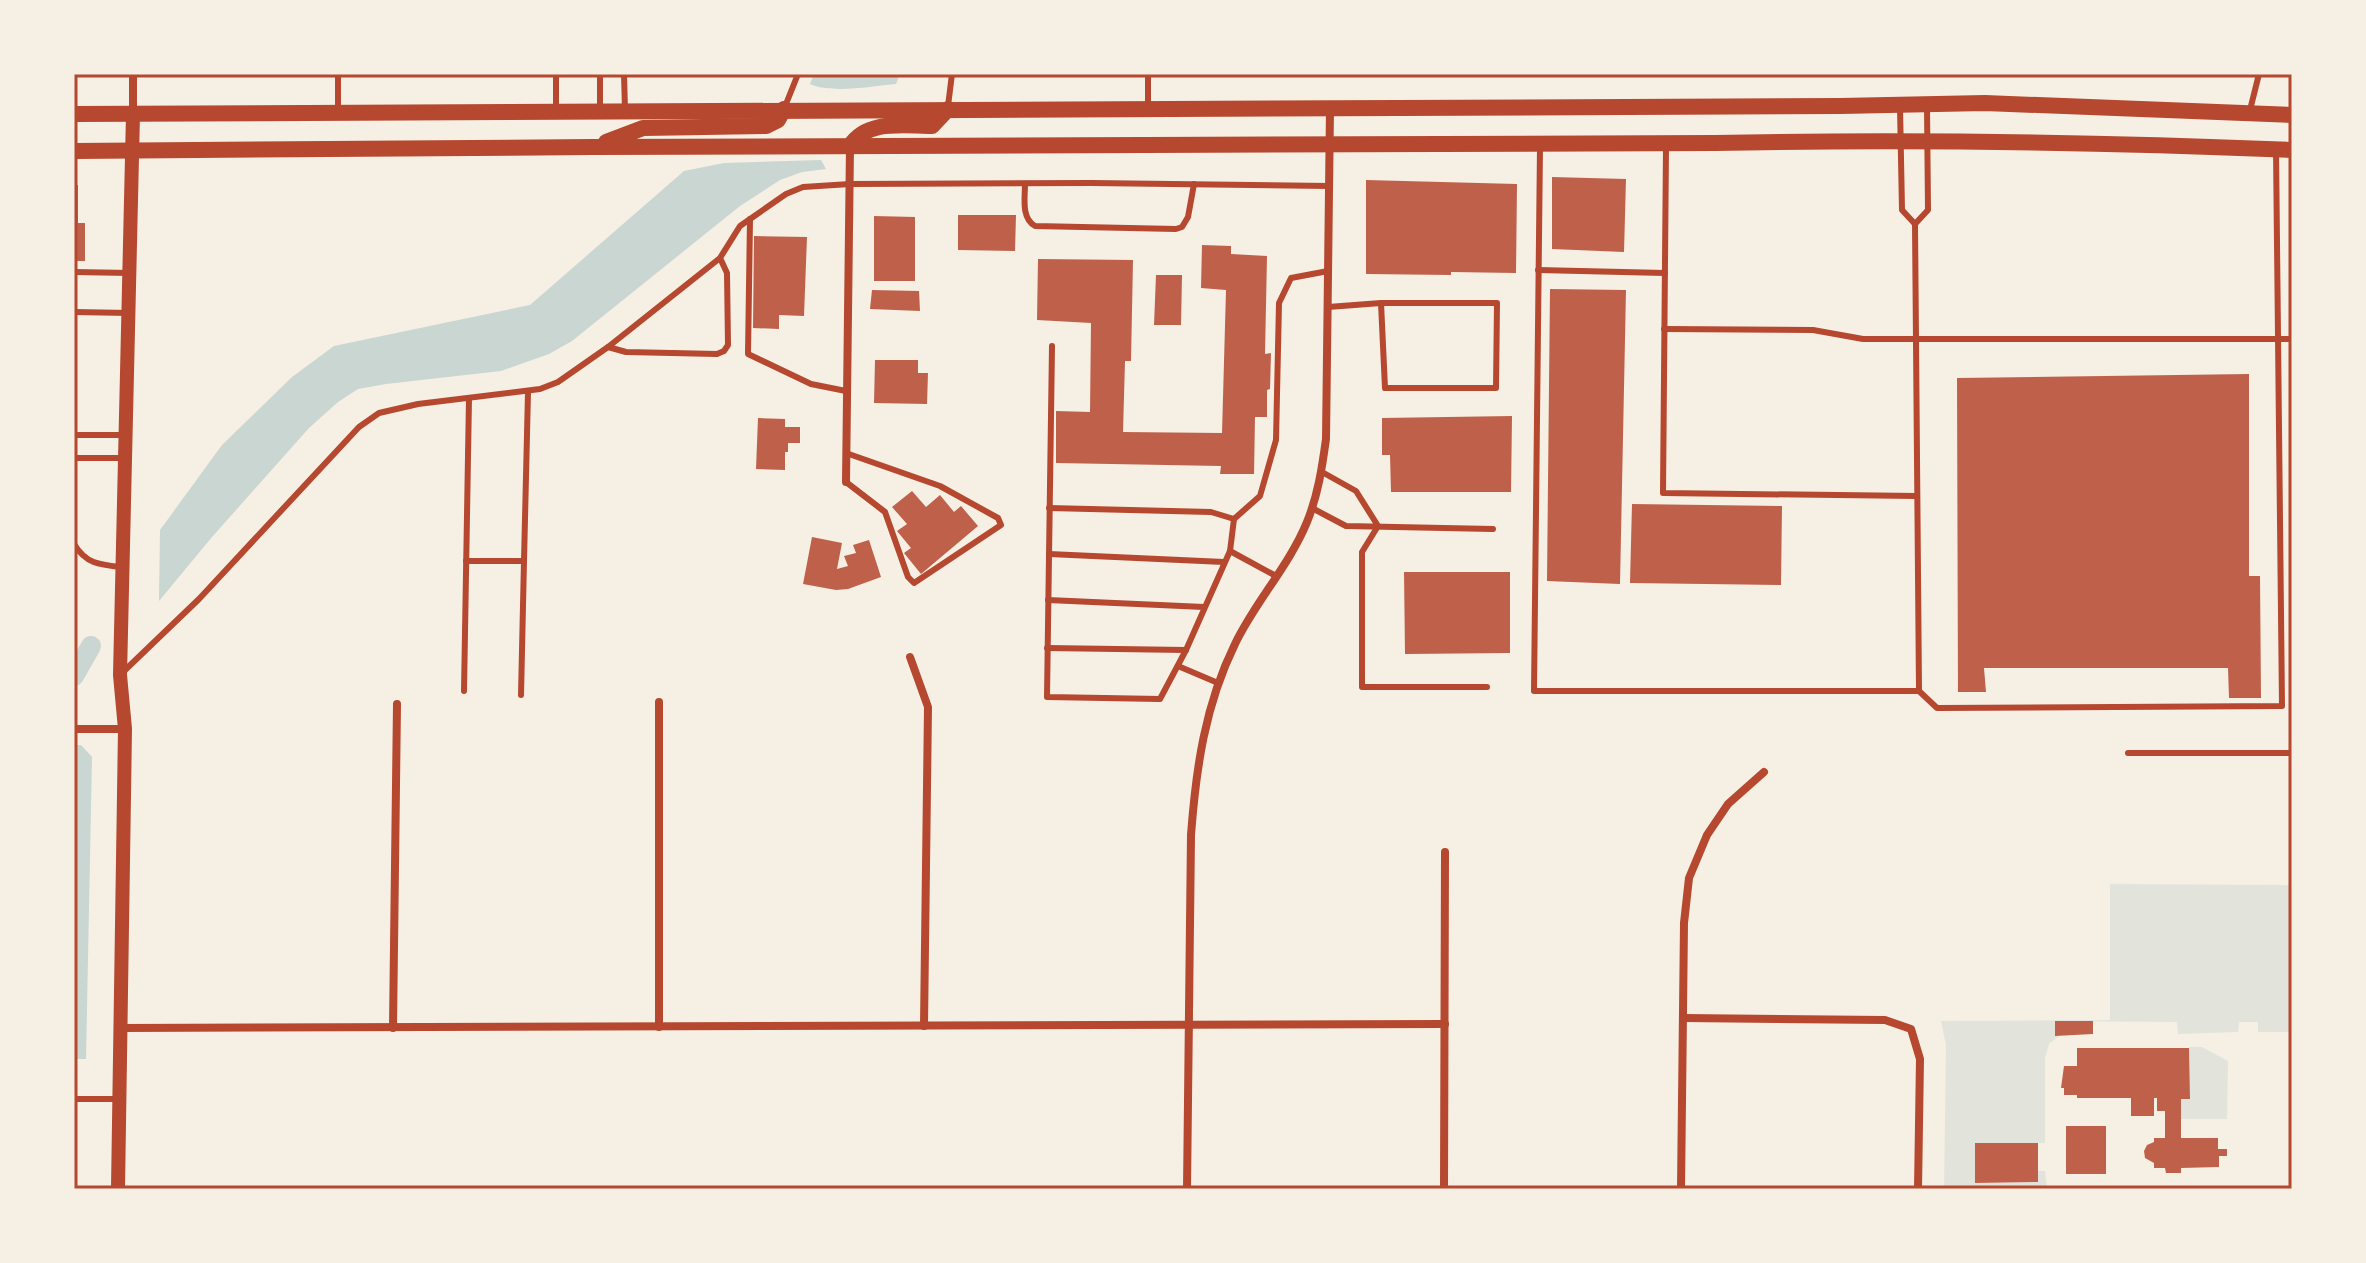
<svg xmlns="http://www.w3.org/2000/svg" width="2366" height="1263" viewBox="0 0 2366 1263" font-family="'Exo 2',sans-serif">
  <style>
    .green { fill: #e2e4dc }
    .water { fill: #c9d6d2 }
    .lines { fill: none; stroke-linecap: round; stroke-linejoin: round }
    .canal { stroke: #c9d6d2; stroke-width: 20 }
    .building { fill: #bf614a }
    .service { stroke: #b5482f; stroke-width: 6 }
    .minor { stroke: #b5482f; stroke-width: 8 }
    .tertiary { stroke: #b5482f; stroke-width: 14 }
    .secondary { stroke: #b5482f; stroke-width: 16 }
    .neatline { fill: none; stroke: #b5482f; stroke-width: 3 }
  </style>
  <rect width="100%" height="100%" fill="#f6efe4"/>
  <!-- green -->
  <g class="green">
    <polygon points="2110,884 2292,885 2292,1032 2258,1032 2258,1022 2239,1022 2238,1032 2178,1034 2177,1022 2055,1021 2055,1035 2059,1036 2049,1044 2045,1058 2045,1143 1975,1143 1976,1183 2037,1182 2038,1171 2045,1171 2047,1189 1944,1189 1946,1045 1941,1021 2110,1020"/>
    <polygon points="2189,1047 2202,1047 2228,1061 2227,1119 2181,1119 2181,1099 2190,1098"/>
  </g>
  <!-- water -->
  <g class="water">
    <path d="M814,74H900L896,84C873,86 831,94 810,84Z"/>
    <polygon points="821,160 826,169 802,172 780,180 740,206 572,341 549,354 501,371 386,384 358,389 338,402 309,428 212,537 159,601 160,530 222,445 292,377 334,346 530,305 684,171 724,163"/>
    <polygon points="74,745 81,745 92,757 86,1059 74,1059"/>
  </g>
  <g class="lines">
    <!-- canal -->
    <polyline class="canal" points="74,676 91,646"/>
  </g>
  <!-- building -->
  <g class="building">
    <polygon points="1552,177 1626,179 1624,252 1552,249"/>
    <polygon points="1366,180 1517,184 1516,273 1451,272 1451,275 1366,274"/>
    <polygon points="74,185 78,185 78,223 85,223 85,261 74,261"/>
    <polygon points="958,215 1016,215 1015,251 958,250"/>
    <polygon points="874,216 915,217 915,281 874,281"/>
    <polygon points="754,236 807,237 804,316 779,315 779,329 753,328"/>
    <polygon points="1202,245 1231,246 1231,254 1267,256 1265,354 1271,353 1270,389 1267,390 1267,417 1255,417 1254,474 1220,474 1221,466 1056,463 1056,411 1090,412 1091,323 1037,320 1038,259 1133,260 1131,361 1125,361 1123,432 1222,433 1226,290 1201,288"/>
    <polygon points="1156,275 1182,275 1181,325 1154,325"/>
    <polygon points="1550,289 1626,290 1620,584 1547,581"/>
    <polygon points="872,290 919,291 920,311 870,309"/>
    <polygon points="875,360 918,360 918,373 928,373 927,404 874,403"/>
    <polygon points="2249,374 2249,576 2260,576 2261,698 2229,698 2228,668 1984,668 1986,692 1958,692 1957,378"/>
    <polygon points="1512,416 1511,492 1391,492 1390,455 1382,455 1382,418"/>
    <polygon points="758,418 785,419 785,427 800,427 800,443 788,443 788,452 785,452 785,470 756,469"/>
    <polygon points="912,491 926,507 940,495 954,512 961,506 978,526 921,574 904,553 911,548 897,531 907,524 892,507"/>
    <polygon points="1632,504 1782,506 1781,585 1630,583"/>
    <polygon points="812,537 842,543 837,569 848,566 844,556 856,553 853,545 869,540 881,577 848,589 836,590 803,584"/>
    <polygon points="1404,572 1510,572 1510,653 1405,654"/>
    <polygon points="2055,1021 2093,1021 2093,1034 2055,1036"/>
    <polygon points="2077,1048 2189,1048 2190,1099 2181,1099 2181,1138 2218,1138 2218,1149 2227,1149 2227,1156 2219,1156 2219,1167 2181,1168 2181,1173 2166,1173 2165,1168 2154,1168 2154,1163 2145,1158 2144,1151 2147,1145 2154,1142 2154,1138 2165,1138 2165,1111 2157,1111 2157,1098 2154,1098 2154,1116 2131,1116 2131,1098 2077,1098 2077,1095 2064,1095 2064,1088 2061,1088 2064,1066 2077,1066"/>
    <rect x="2066" y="1126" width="40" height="48"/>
    <polygon points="1975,1143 2038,1143 2038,1182 1975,1183"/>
  </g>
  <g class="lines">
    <!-- service -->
    <g class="service">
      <polyline points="185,74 544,74"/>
      <polyline points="556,74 556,112"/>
      <polyline points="600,74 600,110"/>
      <polyline points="624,74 625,110"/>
      <polyline points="1148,74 1148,109"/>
      <polyline points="948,106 952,74"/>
      <polyline points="1900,107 1902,210 1915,224 1928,210 1927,107"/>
      <polyline points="784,109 798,74"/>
      <polyline points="2250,110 2259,74"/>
      <polyline points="338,113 338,74"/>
      <polyline points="1540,147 1534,691 1919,691"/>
      <polyline points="1666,147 1663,493 1917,496"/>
      <path d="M1025,184C1025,198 1021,218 1035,226L1176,229L1182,227L1188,217L1194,184"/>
      <polyline points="750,219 748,354 811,384 846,391"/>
      <polyline points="1915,224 1919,691 1937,708 2282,706 2276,150"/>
      <polyline points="720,258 727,273 728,345 724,351 717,354 626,352 608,347 720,258 740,226 786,194 803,187 850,184 1091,183 1330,186"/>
      <polyline points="1538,270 1665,273"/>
      <polyline points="74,272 130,273"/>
      <polyline points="1328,307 1381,303 1497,303 1496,388 1385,388 1381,303"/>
      <polyline points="74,312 129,313"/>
      <polyline points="1664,329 1813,330 1863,339 2292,339"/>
      <polyline points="1052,346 1047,697 1160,699 1186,650 1230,551 1234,519 1260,496 1276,440 1279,303 1291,278 1328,271"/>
      <polyline points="74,435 126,435"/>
      <polyline points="74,458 126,458"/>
      <polyline points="1322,472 1356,491 1378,526"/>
      <polyline points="846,482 885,512 908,577 914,583 1001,525 998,518 940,486 846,453"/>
      <polyline points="1049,508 1211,512 1234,519"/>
      <polyline points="1312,508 1346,526 1493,529"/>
      <polyline points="1378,526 1362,552 1362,687 1487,687"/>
      <path d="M74,544C86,564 100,565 121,567"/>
      <polyline points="1230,551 1276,576"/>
      <polyline points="1049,554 1224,562"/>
      <polyline points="466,561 524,561 521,695"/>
      <polyline points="524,561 528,392"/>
      <polyline points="1048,600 1204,607"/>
      <polyline points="1047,648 1186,650"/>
      <polyline points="1178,666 1218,683"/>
      <polyline points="123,672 199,599 359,427 379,413 418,404 540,389 558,382 608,347"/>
      <polyline points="464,691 469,398"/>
      <polyline points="2128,753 2292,753"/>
      <polyline points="74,1099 118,1099"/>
    </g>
    <!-- minor -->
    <g class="minor">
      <polyline points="133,74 133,113"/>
      <polyline points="846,482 850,146"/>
      <polyline points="910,657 928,707 924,1026"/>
      <polyline points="659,702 659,1027"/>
      <polyline points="74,729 125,729"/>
      <polyline points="1683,1018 1885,1020 1911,1029 1920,1059 1918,1189"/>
      <polyline points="121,1028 1445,1024"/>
      <polyline points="393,1028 397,704"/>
      <path d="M1187,1189L1191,835C1196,768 1205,705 1235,644C1255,602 1289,566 1307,522C1318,495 1322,468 1326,439L1330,109"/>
      <polyline points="1444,1189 1445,852"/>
      <polyline points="1681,1189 1684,923 1689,878 1707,835 1728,804 1764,772"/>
    </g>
    <!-- tertiary -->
    <polyline class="tertiary" points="118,1189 125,729 120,675 133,114"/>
    <!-- secondary -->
    <g class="secondary">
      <polyline points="74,114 1840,106 1985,103 2292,115"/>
      <polyline points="606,142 643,128 766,126 778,120 784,109"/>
      <path d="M850,146C867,119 904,126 932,126L948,109"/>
      <path d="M74,151L593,147L1715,143C1907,139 2099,142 2292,150"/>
    </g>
  </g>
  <!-- border -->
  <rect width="2366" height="1263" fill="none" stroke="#f6efe4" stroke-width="152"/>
  <rect x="76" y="76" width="2214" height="1111" class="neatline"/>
</svg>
